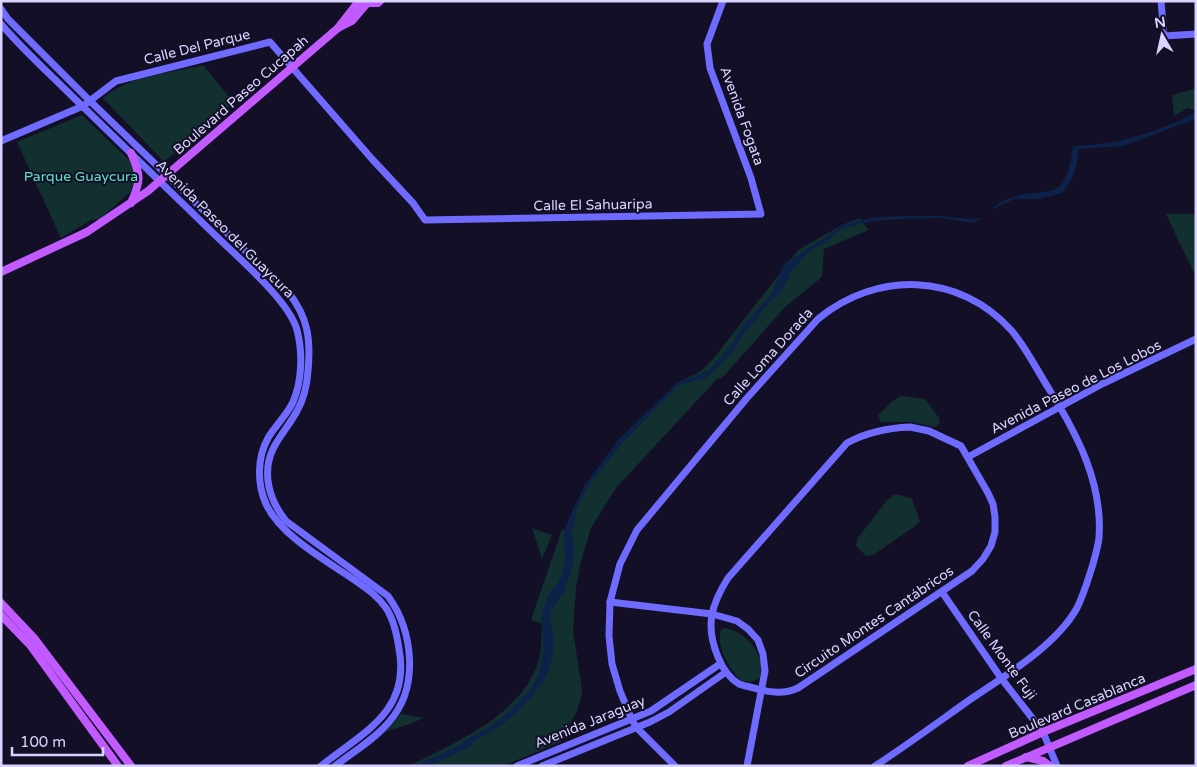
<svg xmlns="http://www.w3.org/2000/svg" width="1197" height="767" viewBox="0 0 1197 767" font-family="'Varela Round',sans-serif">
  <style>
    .green { fill: #12302f }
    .water { fill: #0c2248 }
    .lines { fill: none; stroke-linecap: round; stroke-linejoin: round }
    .secondary { stroke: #6f6bff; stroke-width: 7 }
    .primary { stroke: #c25bff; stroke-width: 8 }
    .labels { text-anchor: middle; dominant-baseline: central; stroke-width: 4; stroke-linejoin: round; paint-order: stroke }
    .street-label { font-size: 14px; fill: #d9d4ff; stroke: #130f26 }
    .park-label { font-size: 14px; fill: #5fe0c0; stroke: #130f26 }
  </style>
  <rect width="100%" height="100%" fill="#130f26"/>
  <!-- green -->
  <g class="green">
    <path d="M203,65L234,103L164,162L103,98C127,76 171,73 203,65Z"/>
    <polygon points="1194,89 1196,89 1196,111 1188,108 1174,116 1172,95"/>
    <polygon points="82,115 130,161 135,170 135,181 130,192 100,219 91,220 61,238 17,142"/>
    <polygon points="1166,214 1196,214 1196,272 1194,273"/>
    <path d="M860,218L869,230L824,249L822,277L786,306L722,378L717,379L616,488L591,528L581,561L576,588L573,631L582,690L581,699L576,713L560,742L503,766H409C456,742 524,714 539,659C542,648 541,635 542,624L531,620L562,529L565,530L585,485L622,437L677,383L701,371L713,359L798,250L842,225Z"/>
    <polygon points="901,396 925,399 939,418 940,422 937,426 934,427 912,422 882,422 879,419 878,415 893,401"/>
    <polygon points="894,495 901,495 912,499 920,521 915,526 873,555 866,556 856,546 857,539 888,499"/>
    <polygon points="532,528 552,535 542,559"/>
    <path d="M725,628C746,632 767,655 760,678L751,682L741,681C729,668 716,648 721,630Z"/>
    <polygon points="401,714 424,718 404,726 385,732"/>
  </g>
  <!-- water -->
  <g class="water">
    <path d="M1196,112V119L1123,146L1079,149C1077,166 1074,179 1062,193L1039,199H1014L991,210C994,206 998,203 1003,201C1044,181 1065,212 1073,146C1110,145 1136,138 1171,124C1180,121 1187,116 1196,112Z"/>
    <path d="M902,216H941L969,219L981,218L973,223L941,218L903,219L872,221L841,229L829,240L806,254L795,267L790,273L786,285L782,290L769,303L740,339L735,349L709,376L706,378L679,385L625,440L590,484L577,509L572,533L574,549L573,563L564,592L551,610L550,616L554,643L551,662L546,677L527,702L503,724L473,742L470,747L428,766H414L462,744L463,741L487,729L499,720L512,709L532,688L539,673L544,648L541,614L550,592L558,583L562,575L565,563L564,530L574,507L587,482L619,439L677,383L708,371L731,346L740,330L772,293C778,283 778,272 785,263L829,235L842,225L871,218Z"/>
  </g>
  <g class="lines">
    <!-- secondary -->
    <g class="secondary">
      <polyline points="1161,1 1164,36 1196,34"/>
      <path d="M1,9L8,19L90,101L288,292C308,317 311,339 308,371C307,385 304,399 297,411C290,424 281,434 274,447C261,472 269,500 286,521L388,596C413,631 420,687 389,722C375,739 353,752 335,766"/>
      <path d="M1,24C24,51 51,75 76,100C121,144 167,188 212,232C235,255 289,300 297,330C303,353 302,381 293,402C287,415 275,426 268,438C257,458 257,484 266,504C280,535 325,560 353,579C366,588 377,595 386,608C394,620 397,635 399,649C411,712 362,733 321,766"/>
      <polyline points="1,141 83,106 116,81 270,42 372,159 413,203 425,220 761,214 751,178 710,68 707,44 723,1"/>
      <path d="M910,427L929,431L961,446L988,493L993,504L995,517V532L991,546L983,559L972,571L798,688C785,694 771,693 757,689C752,687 744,686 739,684C729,678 722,667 718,657C705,626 711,605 728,578L847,443C867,432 887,428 910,427Z"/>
      <polyline points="968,457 1102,384 1196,339"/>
      <polyline points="942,592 1001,678 1043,732 1057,766"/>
      <polyline points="610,602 712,614 737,621 748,629 758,640 763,654 765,671 747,766"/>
      <polyline points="517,766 651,711 720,664"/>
      <polyline points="542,766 650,722 669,712 726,672"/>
      <path d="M675,766L637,728L632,720L620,691L612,664L609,636L610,602L620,564L637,530L747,398L818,319C876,271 959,272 1011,330C1025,346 1037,370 1049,389C1077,434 1103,483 1099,538C1098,547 1095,556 1093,564C1088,580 1084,594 1077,608C1056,646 1003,677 968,701C937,723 907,745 875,766"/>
    </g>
    <!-- primary -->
    <g class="primary">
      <polyline points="368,3 378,3 380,1"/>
      <polyline points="338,28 352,21 369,1"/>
      <path d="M131,153C141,175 141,181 131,203"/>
      <polyline points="1,272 87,232 148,191 338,28 359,1"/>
      <polyline points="1,603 34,638 131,766"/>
      <polyline points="1,615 30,645 118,766"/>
      <polyline points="1026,757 1043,761 1050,766"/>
      <polyline points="968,766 1043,732 1196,669"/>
      <polyline points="1006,766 1196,685"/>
    </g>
  </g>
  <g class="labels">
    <!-- street labels -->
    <g class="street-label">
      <text transform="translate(197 47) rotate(-14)">Calle Del Parque</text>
      <text transform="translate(241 95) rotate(-41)">Boulevard Paseo Cucapah</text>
      <text transform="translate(742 116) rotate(70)">Avenida Fogata</text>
      <text transform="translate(593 205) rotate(-1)">Calle El Sahuaripa</text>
      <text transform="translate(225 229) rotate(45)">Avenida Paseo del Guaycura</text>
      <text transform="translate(768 357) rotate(-48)">Calle Loma Dorada</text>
      <text transform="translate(1076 387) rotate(-27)">Avenida Paseo de Los Lobos</text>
      <text transform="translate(874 622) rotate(-34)">Circuito Montes Cantábricos</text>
      <text transform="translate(1002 655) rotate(54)">Calle Monte Fuji</text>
      <text transform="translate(1077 706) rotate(-23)">Boulevard Casablanca</text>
      <text transform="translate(590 722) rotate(-22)">Avenida Jaraguay</text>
    </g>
    <!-- park labels -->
    <g class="park-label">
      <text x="81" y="176">Parque Guaycura</text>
    </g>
  </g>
  <!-- border -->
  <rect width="1197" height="767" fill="none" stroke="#d9d4ff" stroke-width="5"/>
  <!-- north arrow -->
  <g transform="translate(1162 35) rotate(351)" stroke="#130f26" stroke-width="4" paint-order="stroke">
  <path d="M0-4L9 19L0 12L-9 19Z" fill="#d9d4ff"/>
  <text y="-8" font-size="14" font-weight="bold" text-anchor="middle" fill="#d9d4ff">N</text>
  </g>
  <!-- scale -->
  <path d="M12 747v8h91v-8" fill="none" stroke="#d9d4ff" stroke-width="2.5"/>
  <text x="20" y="747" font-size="15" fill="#d9d4ff" stroke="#130f26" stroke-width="4" paint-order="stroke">100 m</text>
</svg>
